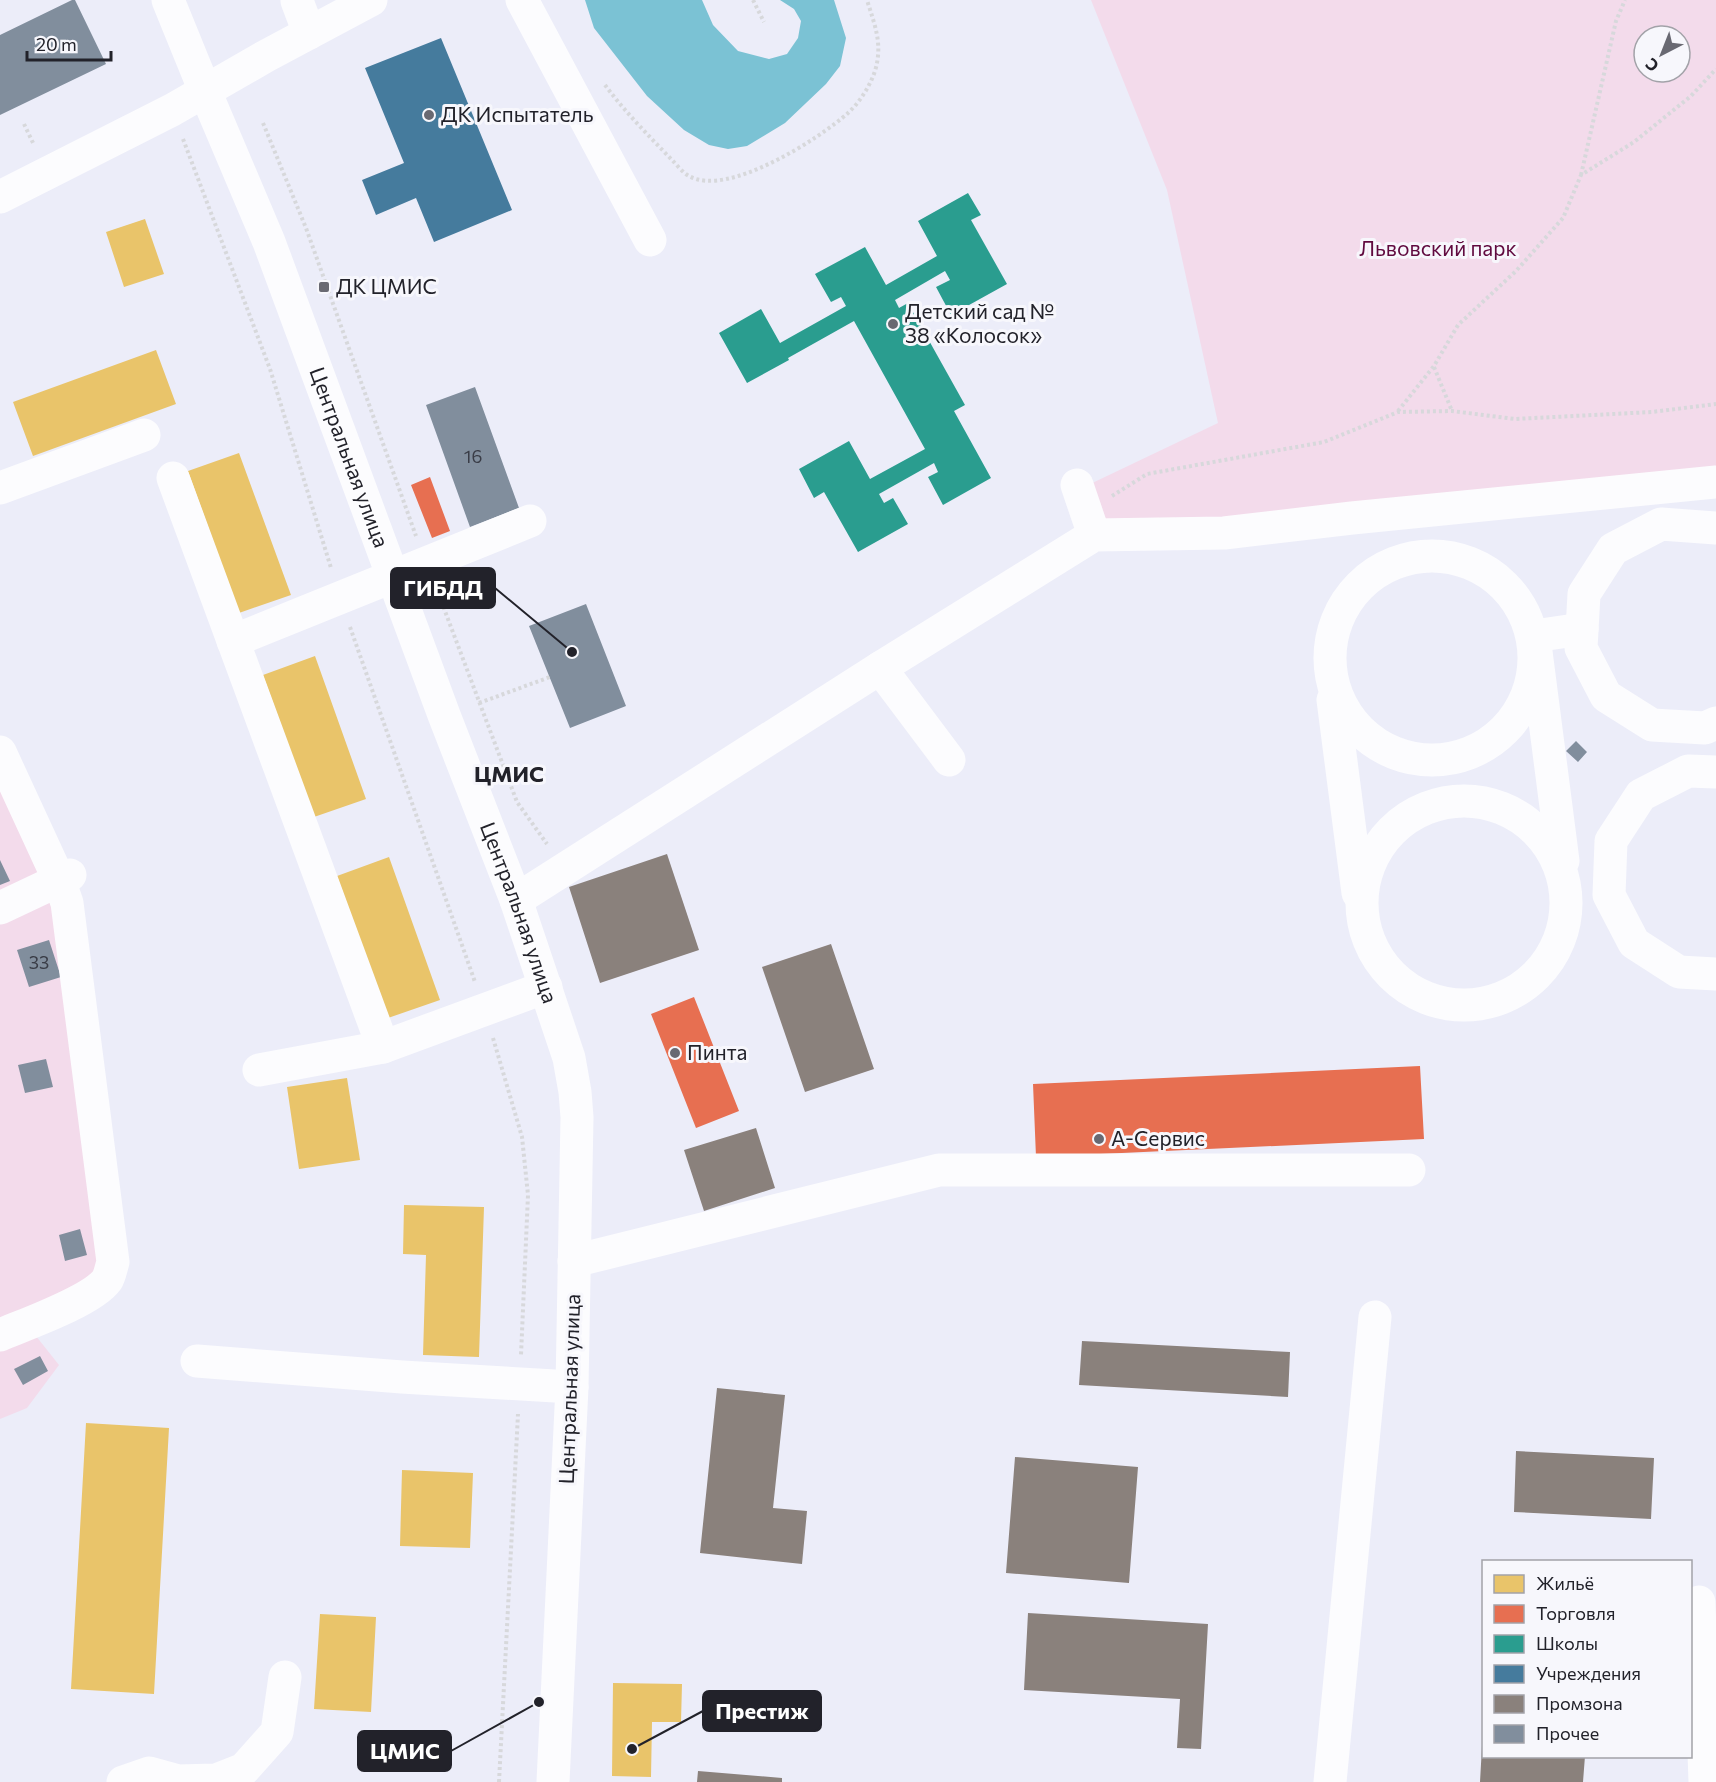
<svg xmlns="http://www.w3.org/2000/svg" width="1716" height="1782" viewBox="0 0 1716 1782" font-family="Commissioner,sans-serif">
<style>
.green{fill:#f3dbeb;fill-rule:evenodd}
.water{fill:#7bc2d4}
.homes{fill:#e9c46a}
.shops{fill:#e76f51}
.schools{fill:#2a9d8f}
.public{fill:#457b9d}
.industry{fill:#8a817c}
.building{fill:#818e9d}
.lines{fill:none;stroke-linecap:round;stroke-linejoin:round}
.path{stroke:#d7d8db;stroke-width:4;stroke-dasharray:3 3;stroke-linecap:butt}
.minor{stroke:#fcfcfe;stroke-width:33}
.poi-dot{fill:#696972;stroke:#f7f7fc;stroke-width:2}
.labels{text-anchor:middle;stroke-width:6;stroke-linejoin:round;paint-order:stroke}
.number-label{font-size:18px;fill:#3a3d47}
.poi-label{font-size:21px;fill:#22222a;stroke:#f7f7fc;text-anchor:start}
.park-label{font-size:21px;fill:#600a3f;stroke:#f7f7fc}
.street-label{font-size:21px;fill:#22222a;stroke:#f7f7fc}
.neighbourhood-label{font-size:22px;font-weight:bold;fill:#22222a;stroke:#f7f7fc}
.leader{fill:none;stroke:#22222a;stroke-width:2}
.callout-dot{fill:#22222a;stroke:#f7f7fc;stroke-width:2}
.callout{fill:#22222a;stroke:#22222a;stroke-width:2}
.callout-label{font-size:22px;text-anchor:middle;font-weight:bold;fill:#fff}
</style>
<rect width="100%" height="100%" fill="#ecedf9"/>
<path class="green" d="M1091 0H1716V466L1104 540 1086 486 1218 423 1167 190ZM1644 36H1680V72H1644Z
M0 775 49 874 0 897Z
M53 899 96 1187 97 1276 0 1322V923Z
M32 1331 59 1365 27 1408 0 1419V1344Z"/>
<path class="water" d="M585 0H702L713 25 738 51 769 59 787 54 798 38 801 21 794 9 780 0H834L846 38 840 66 826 84 785 123 747 146 728 149 709 145 684 130 647 96 594 28Z"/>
<path class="homes" d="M145 219 164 274 124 287 106 232Z
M156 350 176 404 33 456 13 402Z
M239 453 291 595 239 613 188 471Z
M315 656 366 799 314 817 263 675Z
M389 857 440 1000 388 1018 337 876Z
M347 1078 360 1160 299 1169 287 1087Z
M404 1205 484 1207 479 1357 423 1355 426 1255 403 1254Z
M86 1423 169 1428 154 1694 71 1689Z
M402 1470 473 1473 470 1548 400 1546Z
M320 1614 376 1617 371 1712 314 1709Z
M613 1683 682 1684 681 1722H652L651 1777 612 1776Z"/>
<path class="shops" d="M430 477 450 531 432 538 411 485Z
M694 997 739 1111 696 1128 651 1014Z
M1420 1066 1424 1139 1036 1157 1033 1084Z"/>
<path class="schools" d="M968 193 981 215 971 220 1007 284 951 315 936 287 950 280 945 271 895 300 899 308 908 303 965 405 954 411 991 478 943 505 928 477 938 472 934 463 879 494 884 503 893 498 908 524 858 552 824 492 814 498 799 469 849 441 870 479 925 449 854 321 788 358 789 360 747 383 719 333 761 309 780 343 846 306 841 297 831 302 815 274 865 247 886 285 937 256 918 221Z"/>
<path class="public" d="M441 38 512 210 434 242 416 198 376 215 362 180 404 163 365 68Z"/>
<path class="industry" d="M667 854 699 950 600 983 569 887Z
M831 944 874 1069 805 1092 762 967Z
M756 1128 775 1188 704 1211 684 1150Z
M1082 1341 1290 1352 1288 1397 1079 1385Z
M717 1388 785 1395 773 1508 807 1511 802 1564 700 1553Z
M1516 1451 1654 1458 1651 1519 1514 1512Z
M1015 1457 1138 1467 1129 1583 1006 1573Z
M1028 1613 1208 1624 1201 1749 1177 1748 1180 1699 1024 1690Z
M1482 1746H1484V1756H1585L1583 1782H1480Z
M698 1771 782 1778V1782H697Z"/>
<path class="building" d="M72 0H75L106 64 0 115V35Z
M475 387 519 508 470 527 426 405Z
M586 604 626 706 570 728 529 626Z
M1576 741 1587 752 1578 762 1566 751Z
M0 860 10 881 0 885Z
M49 940 61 977 29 987 17 950Z
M46 1059 53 1087 25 1093 18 1065Z
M80 1229 87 1255 65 1261 59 1235Z
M40 1356 48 1371 23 1385 14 1369Z"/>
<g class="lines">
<path class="path" d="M753 0 764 22
M605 85C625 112 649 136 672 160 677 165 683 173 689 176 727 198 819 139 848 113 860 102 870 86 875 71 883 44 875 26 867 0
M263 123 306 228 416 536
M24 124 34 145
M183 139 270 369 331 568
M1581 175 1616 21 1625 0
M1434 367 1452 411
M1398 411 1434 366 1458 325 1516 271 1563 218 1581 175 1634 142 1691 96 1716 69
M1112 496 1147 474 1324 442 1398 412 1452 411 1515 419 1652 412 1716 404
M437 590 517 802 547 844
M350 627 475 982
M479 703 550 677
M493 1038 522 1137 528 1195 521 1355
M499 1782 518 1414"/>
<g class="minor">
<path id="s1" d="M168 0 205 91 269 242 444 715 516 900 569 1058 575 1092 577 1117 572 1387 553 1782"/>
<path d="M522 0 650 240"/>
<path d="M297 1 309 33"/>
<path d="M0 197 172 110 266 56 371 0"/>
<path d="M173 478 383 1047"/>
<path d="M1077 485 1094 535"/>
<path d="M0 488 144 435"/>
<path d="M1716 528 1661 524 1613 549 1584 594 1581 648 1606 696 1652 725 1705 728 1716 723"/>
<circle cx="1432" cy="658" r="102"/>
<path d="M233 641 530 521"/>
<path d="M880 668 949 760"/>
<path d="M1333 700 1358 893"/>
<path d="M0 752 59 880 67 903 113 1262C111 1268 110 1275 107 1280 92 1301 26 1324 0 1335"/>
<path d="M1716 772 1688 771 1641 795 1611 841 1609 895 1634 943 1679 972 1716 974"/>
<circle cx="1464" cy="903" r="102"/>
<path d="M1563 861 1534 636 1582 629"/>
<path d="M516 900 880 668 1094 535 1224 533 1352 518 1716 482"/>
<path d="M0 908 70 875"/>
<path d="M259 1070 383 1047 546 987"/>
<path d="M574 1261 939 1170H1409"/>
<path d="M197 1361 402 1377 572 1387"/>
<path d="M1699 1602 1705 1782"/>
<path d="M123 1782 149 1773 178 1781 216 1780 244 1769 277 1732 285 1677"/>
<path d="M1330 1782 1375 1317"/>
</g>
</g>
<g class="poi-dot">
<circle cx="429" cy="115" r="6"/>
<rect x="318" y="281" width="12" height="12" rx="3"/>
<circle cx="893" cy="324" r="6"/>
<circle cx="675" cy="1053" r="6"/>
<circle cx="1099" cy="1139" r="6"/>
</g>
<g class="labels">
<g class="number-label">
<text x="473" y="463">16</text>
<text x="39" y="969">33</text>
</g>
<g class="poi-label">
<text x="441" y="122">ДК Испытатель</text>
<text x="336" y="294">ДК ЦМИС</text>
<text x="905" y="319">Детский сад №<tspan x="905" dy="24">38 «Колосок»</tspan></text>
<text x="687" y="1060">Пинта</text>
<text x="1111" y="1146">A-Сервис</text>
</g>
<g class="park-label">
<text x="1438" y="256">Львовский парк</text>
</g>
<g class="street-label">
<text dy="7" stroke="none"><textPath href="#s1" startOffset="492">Центральная улица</textPath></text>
<text dy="7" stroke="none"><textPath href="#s1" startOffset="978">Центральная улица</textPath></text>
<text transform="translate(570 1389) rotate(-88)" y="7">Центральная улица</text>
</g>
<g class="neighbourhood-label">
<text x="509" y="782">ЦМИС</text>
</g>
</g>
<path class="leader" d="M572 652L495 588M632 1749L703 1711M539 1702L451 1751"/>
<g class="callout-dot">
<circle cx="572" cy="652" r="6"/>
<circle cx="632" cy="1749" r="6"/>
<circle cx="539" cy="1702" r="6"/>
</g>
<g class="callout">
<rect x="391" y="568" width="104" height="40" rx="6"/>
<rect x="703" y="1691" width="118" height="40" rx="6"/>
<rect x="358" y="1731" width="93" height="40" rx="6"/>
</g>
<g class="callout-label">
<text x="443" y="596">ГИБДД</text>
<text x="762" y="1719">Престиж</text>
<text x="405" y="1759">ЦМИС</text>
</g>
<rect x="1482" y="1560" width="210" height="198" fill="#f7f7fc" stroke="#a2a2a8" stroke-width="1.5"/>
<rect x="1494" y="1575" width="30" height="18" fill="#e9c46a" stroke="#a2a2a8" stroke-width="1.5"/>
<text x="1536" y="1590" font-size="18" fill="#22222a">Жильё</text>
<rect x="1494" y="1605" width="30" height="18" fill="#e76f51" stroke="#a2a2a8" stroke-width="1.5"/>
<text x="1536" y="1620" font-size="18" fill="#22222a">Торговля</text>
<rect x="1494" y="1635" width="30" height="18" fill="#2a9d8f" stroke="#a2a2a8" stroke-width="1.5"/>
<text x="1536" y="1650" font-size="18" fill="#22222a">Школы</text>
<rect x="1494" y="1665" width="30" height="18" fill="#457b9d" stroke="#a2a2a8" stroke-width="1.5"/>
<text x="1536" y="1680" font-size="18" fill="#22222a">Учреждения</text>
<rect x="1494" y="1695" width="30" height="18" fill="#8a817c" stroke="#a2a2a8" stroke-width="1.5"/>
<text x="1536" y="1710" font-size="18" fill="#22222a">Промзона</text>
<rect x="1494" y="1725" width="30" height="18" fill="#818e9d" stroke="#a2a2a8" stroke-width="1.5"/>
<text x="1536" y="1740" font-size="18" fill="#22222a">Прочее</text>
<g transform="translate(1662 54) rotate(222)"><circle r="28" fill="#f7f7fc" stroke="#a2a2a8" stroke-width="1.5"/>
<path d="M0-4.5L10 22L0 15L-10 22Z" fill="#696972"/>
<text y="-9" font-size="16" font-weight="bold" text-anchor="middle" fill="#22222a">С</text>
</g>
<path d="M27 51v9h84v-9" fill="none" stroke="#22222a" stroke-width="3"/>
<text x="36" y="51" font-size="18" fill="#22222a" stroke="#f7f7fc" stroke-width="4.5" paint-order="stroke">20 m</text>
</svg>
